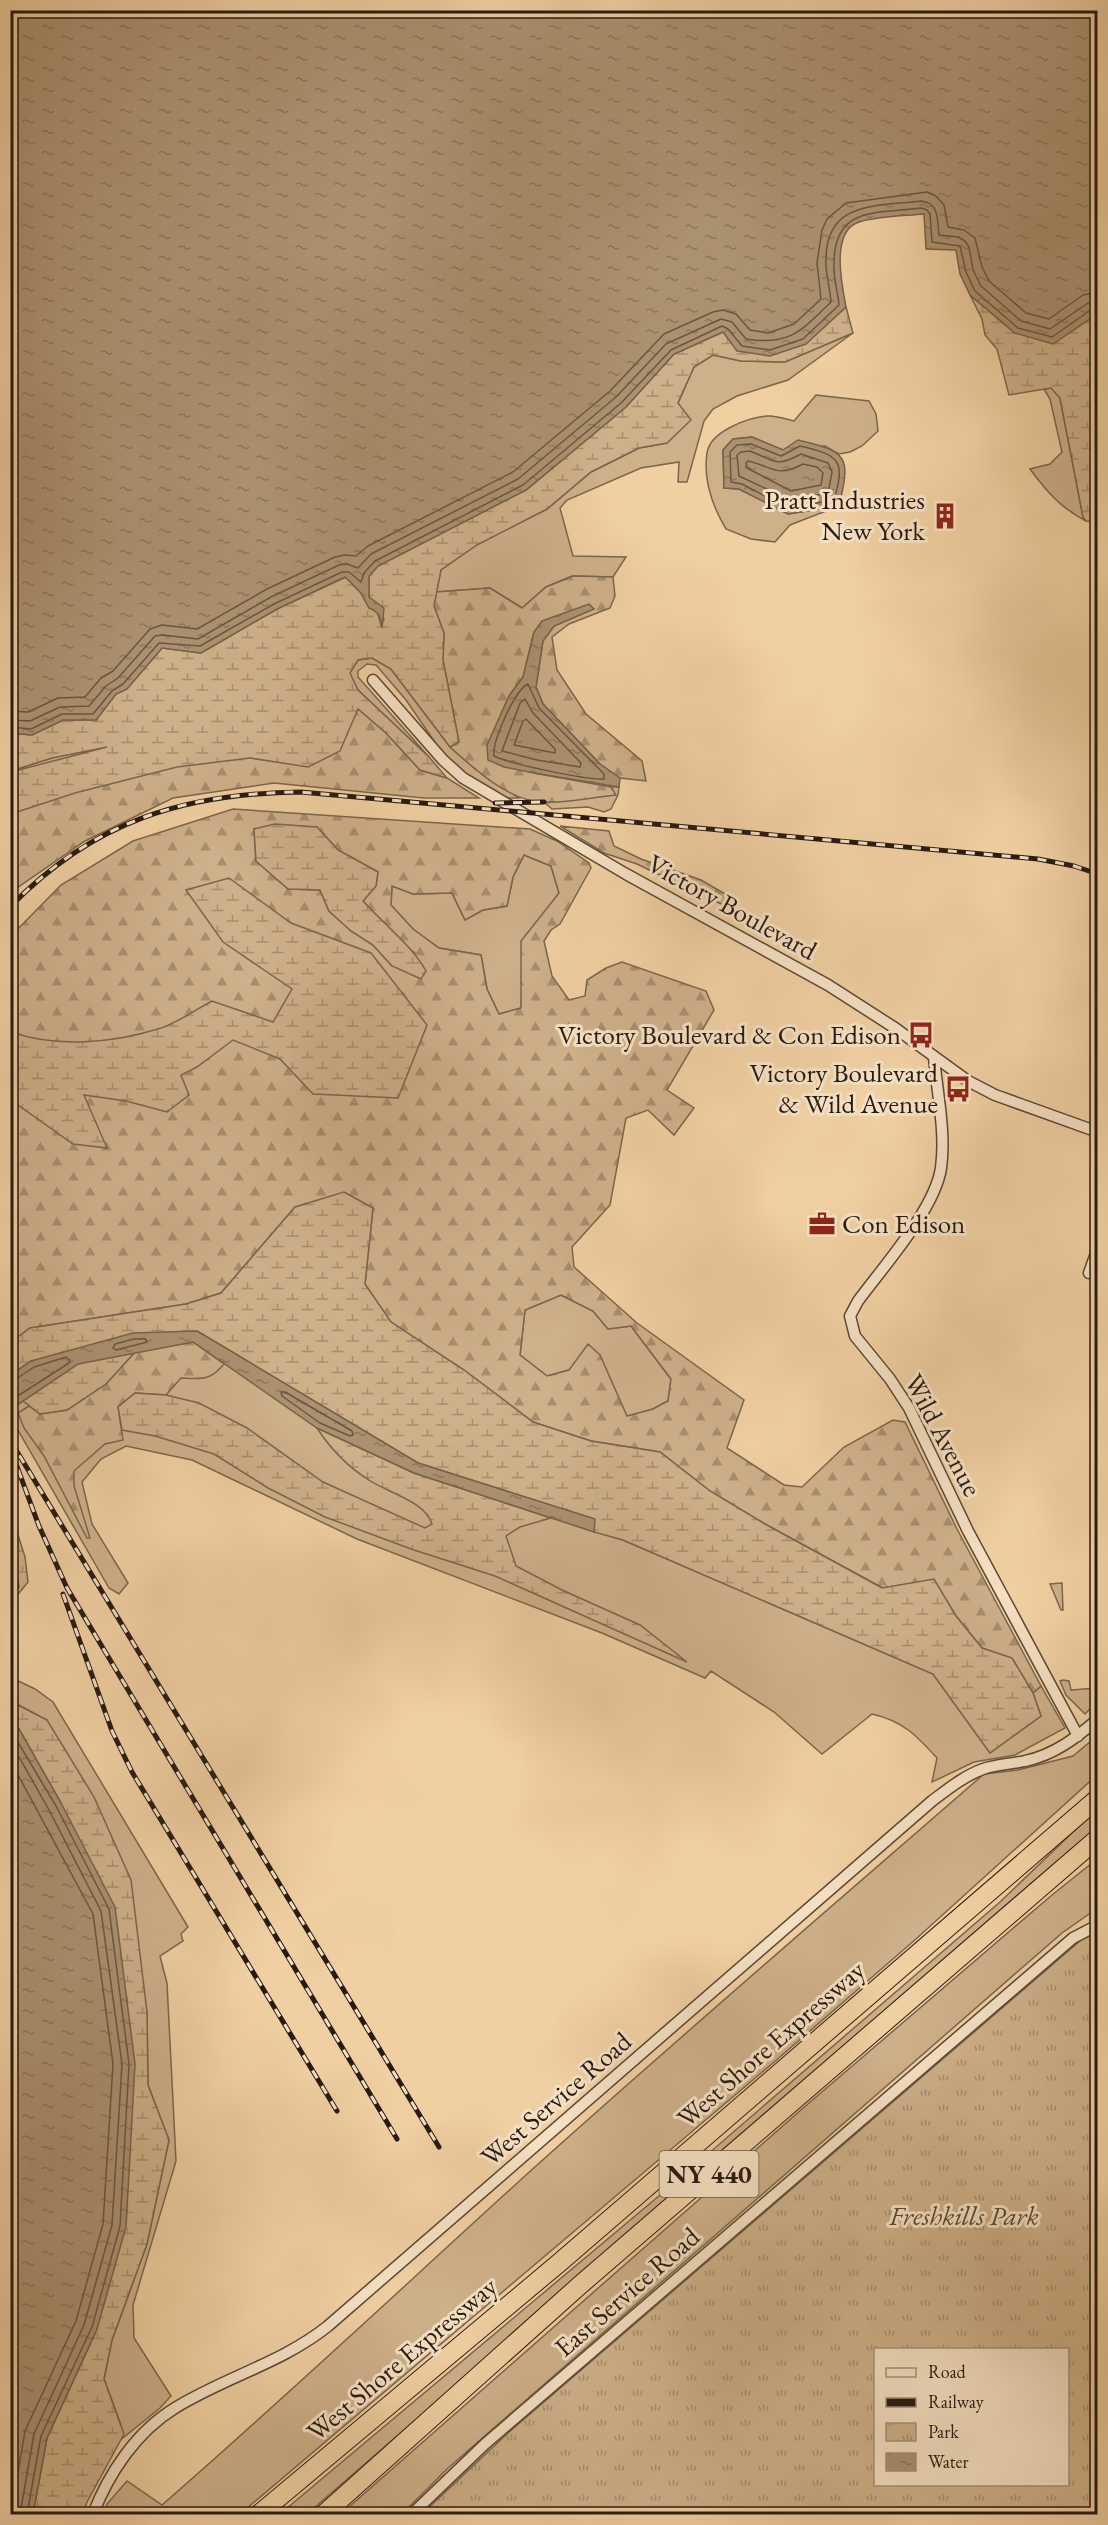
<svg xmlns="http://www.w3.org/2000/svg" width="1108" height="2525" viewBox="0 0 1108 2525" font-family="'EB Garamond',serif">
<style>
.grass{fill:#ceb089;stroke:#7b654c;stroke-width:1.5}
.forest{fill:url(#forest-firs);stroke:#7b654c;stroke-width:1.5;fill-rule:evenodd}
.wetland{fill:url(#wetland-marsh);stroke:#7b654c;stroke-width:1.5}
.park{fill:url(#park-tufts);stroke:#7b654c;stroke-width:1.5;fill-rule:evenodd}
.water{fill:url(#water-ripples);stroke:#77614a;stroke-width:1.5}
.lines{fill:none;stroke-linecap:round;stroke-linejoin:round}
.shore{stroke:#6a5640;stroke-width:1.5}
.minor-casing{stroke:#5a4734;stroke-width:13}
.motorway-casing{stroke:#281a10;stroke-width:20}
.minor{stroke:#f5e0c3;stroke-width:10}
.motorway{stroke:#f0cfa2;stroke-width:18}
.rail-casing{stroke:#281a10;stroke-width:5}
.rail{stroke:#f5e0c3;stroke-width:3;stroke-dasharray:9;stroke-linecap:butt}
.labels{text-anchor:middle;stroke-width:6;stroke-linejoin:round;paint-order:stroke}
.shield{fill:#f5e0c3;stroke:#665546;stroke-width:1.5}
.shield-label{font-size:26px;font-weight:bold;fill:#281a10}
.poi-label{font-size:27px;fill:#281a10;stroke:#f5e0c3;text-anchor:end}
.street-label{font-size:27px;fill:#281a10;stroke:#f5e0c3}
.park-label{font-size:27px;font-style:italic;fill:#5a4734;stroke:#f5e0c3}
</style>
<defs>
<pattern id="forest-firs" width="22" height="20" patternUnits="userSpaceOnUse" patternTransform="scale(1.5)"><rect width="22" height="20" fill="#ceb089"/><path d="M5 1l3.5 6h-7zM16 11l3.5 6h-7z" fill="#a78e6f"/></pattern>
<pattern id="wetland-marsh" width="20" height="14" patternUnits="userSpaceOnUse" patternTransform="scale(1.5)"><rect width="20" height="14" fill="#ceb089"/><path d="M1 5h8M5 5V1M11 12h8M15 12V8" fill="none" stroke="#a78e6f"/></pattern>
<pattern id="park-tufts" width="24" height="20" patternUnits="userSpaceOnUse" patternTransform="scale(1.5)"><rect width="24" height="20" fill="#ceb089"/><path d="M3 7l-1-3M5 7V3M7 7l1-3M15 17l-1-3M17 17v-4M19 17l1-3" fill="none" stroke="#a78e6f"/></pattern>
<pattern id="water-ripples" width="26" height="14" patternUnits="userSpaceOnUse" patternTransform="scale(1.5)"><rect width="26" height="14" fill="#ac9170"/><path d="M2 4q2-2 4 0t4 0M15 11q2-2 4 0t4 0" fill="none" stroke="#8c765b"/></pattern>
</defs>
<rect width="100%" height="100%" fill="#f0cfa2"/>
<filter id="stains"><feTurbulence type="fractalNoise" baseFrequency=".00333" numOctaves="4"/><feColorMatrix values="0 0 0 0 .2 0 0 0 0 .09 0 0 0 0 .02 0 0 0 .5 -.17"/></filter>
<radialGradient id="worn" r=".72"><stop offset=".6" stop-color="#630" stop-opacity="0"/><stop offset="1" stop-color="#630" stop-opacity=".3"/></radialGradient>
<path class="grass" d="M853 333 788 380 737 396 713 409 704 421 687 482H678L679 462 641 468 567 500 560 508 573 556 626 557 613 577 572 576 546 587 522 608 490 588 436 592 441 570 476 545 547 509 591 472 639 448 667 443 678 403 694 367 713 355 741 361 785 362Z
M1052 388 1060 398 1083 517 1086 521C1061 508 1047 492 1030 469L1050 464 1062 452 1050 399 1044 389Z
M816 395 869 401 876 414 878 431 862 446 850 452 839 454 825 446 783 450 752 437 733 439 723 450 724 488 739 489 788 514 839 506 790 525 775 542 751 539 726 529C713 507 703 479 707 453 710 431 748 418 767 416 775 415 786 419 794 421Z
M372 658 391 669 450 747 475 769 519 798H507L455 767 443 754 406 700 376 665 367 664 358 671V677L430 758 358 690 349 673 358 660Z
M611 787H619L618 795 611 809 604 812 588 807 552 809 545 803 615 795Z
M524 855 551 866 559 893 523 977 521 1008 499 1014 487 989 481 955 439 948 413 929 391 905 392 886 413 894 452 893 465 920 483 910 507 906 513 877Z
M561 1295 593 1311 608 1329 631 1326 671 1379 668 1401 653 1409 627 1417 613 1388 569 1370 547 1376 520 1355 525 1310Z
M193 1342 414 1473 623 1540 933 1674 990 1753 1041 1716 1033 1693 1041 1686 1065 1728 1015 1755 974 1762 932 1782 937 1758C916 1735 903 1721 872 1714L822 1754 774 1712 711 1671 705 1678 602 1633 357 1539 192 1460 126 1446 101 1459 82 1482 92 1524 128 1583 119 1594 109 1588 11 1418V1407H14L78 1364Z
M1062 1583 1063 1610H1061L1050 1584Z
M10 1677 35 1689 53 1702 188 1927 181 1934 183 1941 160 1956 167 1983 176 2161 133 2305 134 2338 171 2396 160 2408 108 2450 121 2425 104 2379 112 2340 147 2244 169 2140 148 2085 147 2012 47 1720 11 1701Z
M1063 1680 1069 1681 1071 1690 1097 1688V1702L1085 1714 1066 1695 1060 1681Z
M1097 1736V1775L916 1939 773 2063 240 2514H104L107 2504 127 2481 162 2505C286 2397 405 2285 526 2175 677 2039 831 1907 984 1774L1018 1770 1073 1756Z
M1097 1809V1830L307 2514H280L672 2185 1000 1902Z
M1097 1859V1912H1092L1062 1933 447 2469 402 2514H341L802 2109 1052 1895Z"/>
<path class="forest" d="M573 576 613 577 615 596 610 608 569 624 552 637 557 670 586 714 642 761 646 781 620 778 600 764 543 704 536 687 543 641 554 626 593 609 534 632 523 677 509 696 534 773 611 787 616 795C593 797 568 803 545 802 509 802 476 770 450 747L459 742 443 660 444 633 434 606 436 592 490 588 522 608 546 587Z
M333 687 386 733 420 770 447 778 479 798H424L274 783 173 798 85 841 11 892V771L52 758Z
M233 809 530 829 557 841 589 863 591 868 560 924 551 930 544 941 552 976 569 1000 585 996 587 980 606 968 622 962 706 991 714 1010 667 1090 694 1108 674 1135 648 1110 626 1118 610 1205 572 1247 574 1267 637 1323 744 1400 727 1448 784 1485 802 1487 844 1447 893 1420 905 1422 957 1529 1041 1686 1033 1693 1012 1658 982 1648 956 1616 934 1580 883 1588 765 1524 710 1491 660 1452 591 1441 533 1422 464 1370 390 1322 365 1284 373 1208 295 1207 221 1293 186 1304 30 1328 11 1342V936L61 885 133 841ZM317 827 338 850 378 872 376 886 363 901 405 946 415 953 392 966 373 945 351 931 329 911 320 890 288 889 256 861 254 829ZM524 855 551 866 559 893 521 941V1008L499 1014 487 989 481 955 439 948 413 929 391 905 392 886 413 894 452 893 465 920 483 910 507 906 513 877ZM561 1295 593 1311 608 1329 631 1326 671 1379 668 1401 653 1409 627 1416 600 1355 588 1344 569 1370 547 1376 520 1355 525 1310Z
M560 826 609 831 614 846 641 859 701 880 727 895 735 910 717 902 699 888 670 880 637 864 604 853Z
M193 1342 224 1364C210 1381 202 1379 181 1378L166 1395 135 1393 118 1407 123 1440 105 1444 74 1471V1486L90 1538H87L44 1456 24 1428 18 1413 29 1406 40 1414 67 1410 106 1384 135 1352Z"/>
<path class="wetland" d="M970 295 1015 333 1097 314 1098 421 1094 425C1098 445 1103 483 1092 501L1097 522 1086 521 1083 517 1060 398 1051 388 1009 395 997 349 985 335 982 319Z
M846 307 853 333 785 362 741 361 713 355 694 367 678 403 691 420 667 443 639 448 591 472 547 509 477 545 441 570 434 606 444 633 443 660 459 742 450 747 391 669 372 658 358 660 350 673 358 690 430 758 447 778 420 770 386 733 358 709 340 751 308 767 250 758 177 767 75 793 11 814V772L107 747 52 758 11 771V733L32 735 63 720H96L116 694 127 689 162 648 201 653 277 609 346 577 361 593 369 608 377 611 381 625 384 619 369 597V576L378 566 526 490 626 407 674 354 723 332 828 323Z
M275 824 317 827 338 850 378 872 376 886 363 901C383 923 412 946 426 971L421 979 392 966 373 945 351 931 329 911 320 890 288 889 256 861 254 829Z
M229 878 291 923 371 953 427 1025 398 1098 313 1094 280 1059 233 1040 197 1067 181 1075 189 1095 167 1112 126 1101 84 1095 107 1148 73 1144 11 1100V1032C57 1048 112 1043 158 1029 176 1024 195 1010 212 1001L273 1022 292 989 223 942 186 890Z
M344 1192 373 1208 365 1284 391 1322 464 1370 533 1422 591 1441 660 1452 710 1491 765 1524 882 1588 934 1579 956 1616 982 1648 1012 1658 1033 1693 1041 1716 990 1753 933 1674 623 1540 594 1532V1519L418 1463 197 1331 31 1361 12 1374 10 1343 30 1328 186 1304 221 1293 295 1207Z
M135 1352 106 1384 67 1410 40 1414 23 1401 78 1364Z
M135 1393 166 1395 199 1403 247 1428 323 1482 425 1528 432 1524C425 1501 388 1493 369 1480 348 1467 330 1448 317 1428L414 1473 551 1518 520 1527 506 1536 516 1566 562 1590 640 1625 687 1662 495 1576 414 1550 325 1517 268 1488 214 1454 155 1436 122 1430 118 1407Z
M10 1510 25 1557 28 1582 11 1603Z
M10 1701 47 1720 94 1797 131 1880 147 2012 148 2085 169 2140 147 2244 112 2340 104 2379 124 2434 87 2502 83 2514H33L47 2438 97 2329 61 1803 19 1729 11 1721Z"/>
<path class="park" d="M1097 1932V2514H422L508 2433 1081 1940ZM876 2350H1068V2484H876Z"/>
<path class="water" d="M10 11H1097V314L1053 344 1015 333 970 295 960 274 956 250 926 249 924 214C903 216 879 216 859 222 830 231 842 286 846 307L806 344 770 356 737 351 723 332 674 354 626 407 526 490 378 566 369 576V597L384 608 382 628C381 617 379 612 369 608L361 593 345 577 277 609 201 653 162 648 127 689 116 694 96 720H63L32 735 11 733Z
M752 437 783 450 798 440C848 452 851 456 839 506L788 514 739 489 724 488 723 450 733 439Z
M589 604 594 609 554 626 543 641 536 687 543 704 600 764 620 778 619 787 534 773 504 767 488 760 487 745 509 696 523 677 534 632 542 621Z
M197 1331 418 1463 595 1519 594 1532 414 1473 317 1428 193 1342 78 1364 14 1407H11V1375L31 1361 133 1333Z
M11 1537 19 1587 11 1595H10Z
M10 1721 19 1729 61 1803 115 1907 135 2064 126 2227 97 2329 47 2438 33 2514H10Z"/>
<g class="lines">
<path class="shore" d="M751 444 781 456 800 446C839 455 846 460 834 500L788 508 742 484 731 482 730 452 737 445Z
M750 451C776 461 775 468 801 454L828 463 832 472 828 493 790 500 739 476 737 455 741 452Z
M748 461C773 467 777 478 803 464L817 467 823 473 821 485 791 491 747 468 746 463Z
M528 684 539 708 604 774V779C586 780 510 764 494 756 492 741 515 690 528 684Z
M525 699 533 713 581 763 580 767 537 760 502 751 520 703Z
M10 711 28 712 58 698 85 697 101 678 113 671 150 629 162 625 197 629 267 589 335 557 345 555 356 556 368 546 513 472 610 391 664 334 713 312 723 310 736 314 750 330 768 333 794 324 821 299 817 263 822 230 827 219 846 203 927 192 936 196 944 205 948 227 964 230 975 238 982 267 989 281 1026 313 1049 319 1083 295 1098 292
M526 719 555 749V753L514 745 523 721Z
M10 720 30 721 60 707 89 706 106 686 118 678 155 636 163 635 198 639 271 597 339 565 347 564 358 568 371 554 518 479 616 397 666 344 721 319 732 322 746 339C790 346 801 331 831 302 830 290 827 278 826 266 823 200 874 207 921 201 940 203 937 220 939 235L958 237 965 241 969 247 973 270 981 286 1021 321 1050 329 1088 303 1098 301
M10 727 31 729 62 714H93L112 691 123 684 159 643 200 646 274 604 342 572H349L361 582 364 573 375 561 523 485 621 403 671 350 722 326 728 329 742 346 770 350 803 339 839 305C838 292 833 278 834 264 834 205 877 214 921 208L927 210 930 214 932 242 960 246 966 272 975 291 1018 328 1052 337 1092 309 1098 308
M134 1339H145L147 1342 116 1350 113 1348 115 1344Z
M10 1380 16 1379 34 1367 66 1357 70 1360 69 1363 10 1401
M281 1392H285L352 1431 353 1435 350 1436 320 1423 282 1396Z
M10 1729 56 1806 109 1909 129 2064 120 2226 92 2327 41 2436 27 2514
M10 1741 49 1810 101 1911 122 2064 112 2225 84 2325 34 2434 20 2514
M10 1760 93 1914 113 2064 103 2224 76 2321 25 2431 11 2514"/>
<g class="minor-casing">
<path id="minor" d="M373 680 443 760 463 778 626 874 828 985 895 1028 968 1081 995 1095 1098 1132
M934 1057C937 1093 946 1132 941 1168 935 1209 883 1267 858 1301L850 1316 855 1336 890 1379 909 1408 968 1531 1078 1736
M1089 1273 1098 1248
M93 2514C109 2473 136 2432 175 2408 225 2377 282 2363 328 2326L932 1801C948 1789 964 1776 983 1769 996 1764 1012 1764 1025 1761 1054 1755 1076 1738 1098 1719
M412 2514 485 2444 1073 1938 1098 1925"/>
</g>
<g class="motorway-casing">
<path id="motorway" d="M259 2514 559 2263 1098 1798
M324 2514 579 2286 1098 1838"/>
</g>
<use href="#minor" class="minor"/>
<use href="#motorway" class="motorway"/>
<g class="rail-casing">
<path id="rail" d="M495 803 544 802
M10 907C93 821 185 793 301 792L1038 859 1074 866 1098 874
M10 1440 439 2147
M12 1453 39 1526 67 1588 397 2139
M63 1594 112 1731 132 1772 337 2111"/>
</g>
<use href="#rail" class="rail"/>
</g>
<defs>
<g id="building-bare" transform="scale(2.07)"><path d="M-4-6H4V6H1V3H-1V6H-4ZM-2.5-4.3h1.7v1.8h-1.7ZM.8-4.3h1.7v1.8H.8ZM-2.5-1h1.7V.8h-1.7ZM.8-1h1.7V.8H.8Z" fill="#8f2418" stroke="#f5e0c3" stroke-width="2.5" paint-order="stroke"/></g>
<g id="bus-bare" transform="scale(2.07)"><path d="M-5-6H5V4H4V6H2V4H-2V6H-4V4H-5ZM-3.5-4V0h7V-4ZM-3.5 1.2v1.5H-2V1.2ZM2 1.2v1.5H3.5V1.2Z" fill="#8f2418" stroke="#f5e0c3" stroke-width="2.5" paint-order="stroke"/></g>
<g id="office-bare" transform="scale(2.07)"><path d="M-6-3h4V-5.5h4V-3h4V5H-6ZM-1-4.5V-3h2v-1.5ZM-6 0V1H6V0Z" fill="#8f2418" stroke="#f5e0c3" stroke-width="2.5" paint-order="stroke"/></g>
</defs>
<g fill-rule="evenodd">
<use href="#building-bare" x="945" y="516"/>
<use href="#bus-bare" x="921" y="1035"/>
<use href="#bus-bare" x="958" y="1089"/>
<use href="#office-bare" x="822" y="1224"/>
</g>
<g class="labels">
<rect class="shield" x="659.5" y="2151" width="99" height="46" rx="4.5"/>
<g class="shield-label">
<text x="709" y="2183">NY 440</text>
</g>
<g class="poi-label">
<text x="925" y="509">Pratt Industries<tspan x="925" dy="31">New York</tspan></text>
<text x="901" y="1044">Victory Boulevard &amp; Con Edison</text>
<text x="938" y="1082">Victory Boulevard<tspan x="938" dy="31">&amp; Wild Avenue</tspan></text>
<text x="842" y="1233" text-anchor="start">Con Edison</text>
</g>
<g class="street-label">
<text transform="translate(732 907) rotate(29)" y="9">Victory Boulevard</text>
<text transform="translate(943 1435) rotate(62)" y="9">Wild Avenue</text>
<text transform="translate(771 2044) rotate(-41)" y="9">West Shore Expressway</text>
<text transform="translate(556 2099) rotate(-41)" y="9">West Service Road</text>
<text transform="translate(627 2292) rotate(-41)" y="9">East Service Road</text>
<text transform="translate(402 2359) rotate(-40)" y="9">West Shore Expressway</text>
</g>
<g class="park-label">
<text x="964" y="2225">Freshkills Park</text>
</g>
</g>
<rect width="1108" height="2525" fill="none" stroke="#f0cfa2" stroke-width="36"/>
<rect x="12" y="12" width="1084" height="2501" fill="none" stroke="#281a10" stroke-width="3"/>
<rect x="18" y="18" width="1072" height="2489" fill="none" stroke="#281a10" stroke-width="1.5"/>
<rect x="874" y="2348" width="195" height="138" fill="#f5e0c3" stroke="#a3917b" stroke-width="1.5"/>
<rect x="886" y="2368" width="30" height="9" fill="#f5e0c3" stroke="#a3917b" stroke-width="1.5"/>
<text x="928" y="2378" font-size="18" fill="#281a10">Road</text>
<rect x="886" y="2398" width="30" height="9" fill="#281a10" stroke="#a3917b" stroke-width="1.5"/>
<text x="928" y="2408" font-size="18" fill="#281a10">Railway</text>
<rect x="886" y="2423" width="30" height="18" fill="url(#park-tufts)" stroke="#a3917b" stroke-width="1.5"/>
<text x="928" y="2438" font-size="18" fill="#281a10">Park</text>
<rect x="886" y="2453" width="30" height="18" fill="url(#water-ripples)" stroke="#a3917b" stroke-width="1.5"/>
<text x="928" y="2468" font-size="18" fill="#281a10">Water</text>
<rect width="100%" height="100%" filter="url(#stains)"/>
<rect width="100%" height="100%" fill="url(#worn)"/>
</svg>
